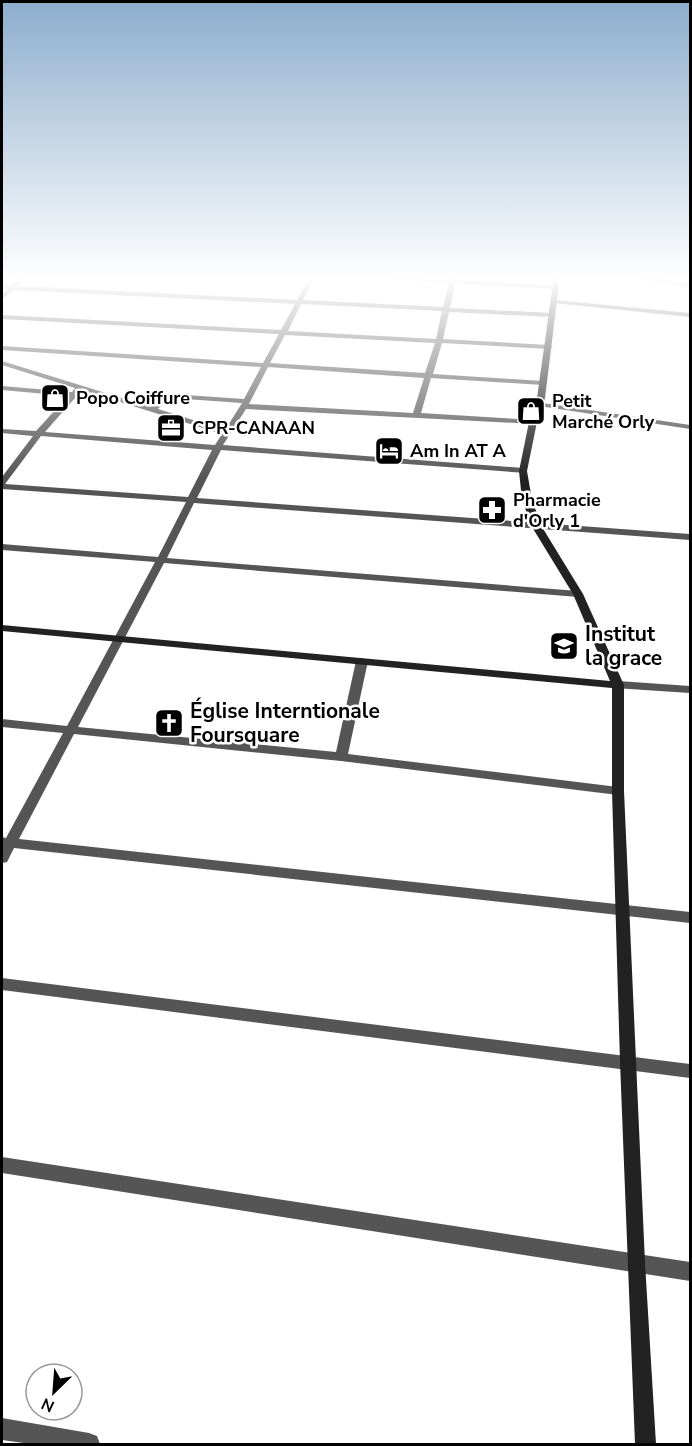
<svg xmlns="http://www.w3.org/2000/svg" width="692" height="1446" viewBox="0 0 692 1446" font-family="'Nunito Sans',sans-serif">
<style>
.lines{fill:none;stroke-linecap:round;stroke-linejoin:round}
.street{fill:#555;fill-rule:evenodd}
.secondary{fill:#222;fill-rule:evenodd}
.labels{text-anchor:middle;stroke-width:5;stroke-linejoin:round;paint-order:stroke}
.far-poi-label{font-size:18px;font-weight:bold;fill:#000;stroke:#fff;text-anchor:start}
.poi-label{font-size:21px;font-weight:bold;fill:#000;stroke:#fff;text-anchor:start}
</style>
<rect width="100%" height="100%" fill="#fff"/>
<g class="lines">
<path class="street" d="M22 276H29L18 286 297 300 310 276H316L303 300 443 307 449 283 337 276 450 280 451 276H457L456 280 558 286 559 287 556 289 455 284 450 308 553 313 556 315 553 317 449 312 443 339 549 345 553 347 549 349 442 343 433 374 543 381 547 383 543 385 431 378 421 413 533 420 537 422 536 424 246 409 223 445 523 468 527 471 526 473 221 450 197 498 690 534V540L194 503 167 558 578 591 583 594 578 597 164 563 78 727 336 752 356 661 362 658 368 661 348 754 618 787 623 788 624 791 623 794 618 795 341 761 74 734 19 839 690 912V923L14 848 7 862 2 863V837L6 838 63 733 2 727V719L67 726 155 562 2 550V544L158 557 186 502 2 489V477L33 436 2 433V429L36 431 68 396 2 390V386L72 392 75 388 2 365V361L151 407 160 396 171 394 244 399 261 367 2 350V346L263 363 279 334 2 319V315L281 330 295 304 14 290 2 299V294L7 289H2V285L11 286ZM301 304 442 311 436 339 288 331ZM285 335 435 343 425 373 270 363ZM268 367 424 378 413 413 249 404ZM82 390 222 434 215 445 45 432ZM171 398 242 403 225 430 158 409 166 400ZM41 436 212 450 188 497 5 484Z
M619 276H638L690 283V287Z
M555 300 690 313V317L553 303V301Z
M536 402 690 425V429L539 406 535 404Z
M618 681 690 686V693L614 688 612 685Z
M2 978 690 1064V1078L2 990Z
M2 1157 690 1262V1281L2 1173Z
M2 1418 89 1433 97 1436 100 1444H31L2 1440Z"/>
<path class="secondary" d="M554 276H560L545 398 537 422 527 471 532 500 542 527 583 594 624 685V791L645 1263 656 1444H635L620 1062 612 791V688L2 631V625L610 681 573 594 532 527 522 500 519 471 529 422 537 398Z"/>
</g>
<linearGradient id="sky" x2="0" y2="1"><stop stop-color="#8cadcc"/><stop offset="0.58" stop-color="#fff"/><stop offset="1" stop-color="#fff" stop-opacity="0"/></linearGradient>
<rect width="692" height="479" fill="url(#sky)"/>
<defs>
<g id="shop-square" transform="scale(1.5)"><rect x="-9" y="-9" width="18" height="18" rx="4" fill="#000" stroke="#fff"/><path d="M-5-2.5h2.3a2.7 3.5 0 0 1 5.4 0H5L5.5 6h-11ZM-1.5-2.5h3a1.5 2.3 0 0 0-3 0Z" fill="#fff"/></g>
<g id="office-square" transform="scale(1.5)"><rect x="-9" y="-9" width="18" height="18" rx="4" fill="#000" stroke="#fff"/><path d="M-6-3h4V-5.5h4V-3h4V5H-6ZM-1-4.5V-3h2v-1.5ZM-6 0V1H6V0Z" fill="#fff"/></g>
<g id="hotel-square" transform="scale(1.5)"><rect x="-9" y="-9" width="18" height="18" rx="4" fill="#000" stroke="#fff"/><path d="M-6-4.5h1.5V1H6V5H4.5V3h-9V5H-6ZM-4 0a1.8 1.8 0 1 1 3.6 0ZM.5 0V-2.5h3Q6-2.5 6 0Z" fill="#fff"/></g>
<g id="pharmacy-square" transform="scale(1.5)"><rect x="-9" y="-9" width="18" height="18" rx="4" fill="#000" stroke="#fff"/><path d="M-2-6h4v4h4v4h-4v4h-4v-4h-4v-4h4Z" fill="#fff"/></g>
<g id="school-square" transform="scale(1.5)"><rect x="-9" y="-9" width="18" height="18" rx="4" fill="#000" stroke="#fff"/><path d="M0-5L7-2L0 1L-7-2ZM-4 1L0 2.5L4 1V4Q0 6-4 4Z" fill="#fff"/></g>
<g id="church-square" transform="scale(1.5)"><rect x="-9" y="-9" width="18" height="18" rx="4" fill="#000" stroke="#fff"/><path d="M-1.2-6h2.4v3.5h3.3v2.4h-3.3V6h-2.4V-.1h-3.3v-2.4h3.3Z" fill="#fff"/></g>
</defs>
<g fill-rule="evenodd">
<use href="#shop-square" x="55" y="398"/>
<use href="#shop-square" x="531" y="411"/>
<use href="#office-square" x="171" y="428"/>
<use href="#hotel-square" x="389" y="451"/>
<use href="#pharmacy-square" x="492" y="510"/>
<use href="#school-square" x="564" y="646"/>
<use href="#church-square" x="169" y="723"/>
</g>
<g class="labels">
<g class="far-poi-label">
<text x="76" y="404">Popo Coiffure</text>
<text x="552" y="407">Petit<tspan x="552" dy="21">Marché Orly</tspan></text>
<text x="192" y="434">CPR-CANAAN</text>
<text x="410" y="457">Am In AT A</text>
<text x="513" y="506">Pharmacie<tspan x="513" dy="21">d'Orly 1</tspan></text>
</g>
<g class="poi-label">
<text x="585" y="641">Institut<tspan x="585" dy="24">la grace</tspan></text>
<text x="190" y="718">Église Interntionale<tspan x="190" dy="24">Foursquare</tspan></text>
</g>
</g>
<rect width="692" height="1446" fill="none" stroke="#000000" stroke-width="6"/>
<g transform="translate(54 1392) rotate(205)"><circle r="28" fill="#ffffff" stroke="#999999" stroke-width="1.5"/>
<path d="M0-4.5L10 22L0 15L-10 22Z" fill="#000000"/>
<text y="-9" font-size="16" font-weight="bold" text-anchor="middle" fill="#000000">N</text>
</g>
</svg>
